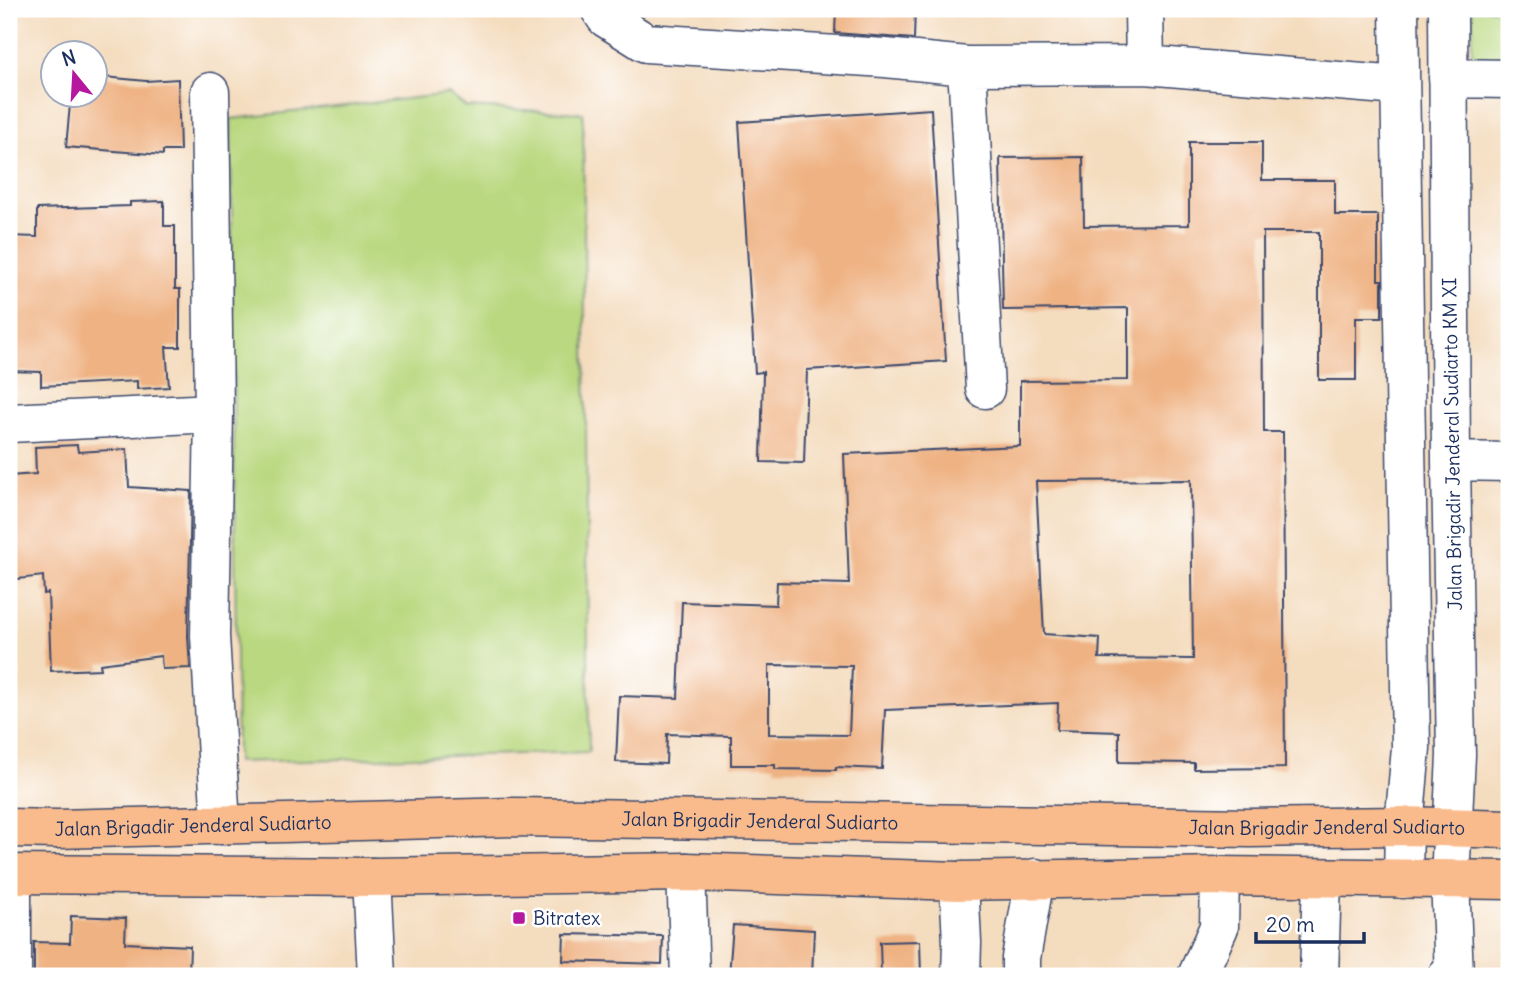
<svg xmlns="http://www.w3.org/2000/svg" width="1518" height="985" viewBox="0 0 1518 985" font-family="Delius,sans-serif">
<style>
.green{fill:#b9d87f;stroke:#6a846e;stroke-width:2}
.building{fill:#efb283;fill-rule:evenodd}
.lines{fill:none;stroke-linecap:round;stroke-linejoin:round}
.minor-casing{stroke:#3c496c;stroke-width:41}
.major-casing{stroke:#3c496c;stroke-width:41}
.minor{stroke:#fff;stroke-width:38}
.major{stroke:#fabb8c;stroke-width:38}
.poi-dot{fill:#b5179e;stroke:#fff;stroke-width:2.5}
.labels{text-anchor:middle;stroke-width:5;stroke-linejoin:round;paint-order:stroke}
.street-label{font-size:19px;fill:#1b2f5e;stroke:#fff}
.poi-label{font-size:19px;fill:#1b2f5e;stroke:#fff;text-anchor:start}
</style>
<rect width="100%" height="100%" fill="#fff"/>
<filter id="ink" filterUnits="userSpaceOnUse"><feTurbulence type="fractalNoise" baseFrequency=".0143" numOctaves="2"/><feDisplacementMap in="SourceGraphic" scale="14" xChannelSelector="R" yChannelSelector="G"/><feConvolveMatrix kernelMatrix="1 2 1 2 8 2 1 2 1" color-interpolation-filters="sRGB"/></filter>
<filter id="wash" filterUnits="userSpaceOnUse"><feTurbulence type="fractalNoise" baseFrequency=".00686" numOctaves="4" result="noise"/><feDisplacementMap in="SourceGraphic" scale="28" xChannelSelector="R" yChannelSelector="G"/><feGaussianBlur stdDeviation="1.57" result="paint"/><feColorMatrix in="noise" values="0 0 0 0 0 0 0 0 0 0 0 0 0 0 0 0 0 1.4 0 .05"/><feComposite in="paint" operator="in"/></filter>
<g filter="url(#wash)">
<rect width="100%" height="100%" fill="#f4dcbe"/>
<path class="green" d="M1473 9H1509V90H1471Z
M449 94 466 107 583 113 589 752 237 762 231 119Z"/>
<g id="blocks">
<path class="building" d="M836 9H915L914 39 835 33Z
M94 76 146 81 178 79 180 151H163V155L66 147 71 94H94Z
M931 109 946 361 807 370 804 463 761 462 763 372 755 373 739 122Z
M1189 142H1262V180H1335V215H1378V280H1382V317H1356V380H1319V232H1263L1264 432H1283L1285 768 1194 769V763L1119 762V732L1057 730 1058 703 885 710 882 769 836 767V770L775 769V765H731V736L667 734 666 764 616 762 619 696 678 698 682 602 776 605 777 582 849 584 844 454 1020 446V381L1128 380V308L1003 310 1000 158 1083 157 1084 226 1189 225ZM1191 480 1193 659 1099 658 1100 638 1044 634 1036 481ZM769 665 852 666 849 735 769 734Z
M164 201V226H175V289H180V347H166L169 387 137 389V381L41 386V372L9 371V236L37 237V209L130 206V202Z
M77 445 78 452 127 449 129 487 191 491 188 636 190 668 162 669 161 656 100 664 101 669 51 671 48 593 44 594 43 576 9 580V476L36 474 35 447Z
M71 916 126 918 125 943 190 946 189 976H34V942L70 943Z
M733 925 814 930 812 976H729Z
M564 934 663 936 662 964 563 961Z
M920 941 921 976H881L880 942Z"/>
</g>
</g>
<g filter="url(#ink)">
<use href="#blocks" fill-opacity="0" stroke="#3c496c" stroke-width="2"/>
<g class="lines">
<g class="minor-casing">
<path id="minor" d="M600 9 606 18 646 43 885 58 967 66 1145 65 1399 86
M1144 9 1145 65
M1399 9 1411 748 1404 826 1403 879
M967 66 985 389
M1448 78 1509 79
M210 92 214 413 210 636 221 825
M9 423 214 413
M1451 461 1509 462
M686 872 690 976
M372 877 377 976
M959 881 962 943 961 976
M12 976V874
M1021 976V958L1035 878
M1197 976 1219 927 1220 876
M1319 976 1322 878
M1447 976 1454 975 1450 880 1456 755 1451 461 1448 9"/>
</g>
<g class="major-casing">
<g id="major">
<path id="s1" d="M9 828 57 829 514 817 1251 828 1404 826 1509 829"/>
<path d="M9 874 372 877 686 872 959 881 1220 876 1509 880"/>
</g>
</g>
<use href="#minor" class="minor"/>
<use href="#major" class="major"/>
</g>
</g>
<rect class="poi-dot" x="512" y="911" width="14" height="14" rx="3.5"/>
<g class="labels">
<g class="street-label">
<text transform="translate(1452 444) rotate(-91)" y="7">Jalan Brigadir Jenderal Sudiarto KM XI</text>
<text dy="7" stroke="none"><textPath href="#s1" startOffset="751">Jalan Brigadir Jenderal Sudiarto</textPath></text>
<text dy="7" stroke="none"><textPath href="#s1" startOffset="184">Jalan Brigadir Jenderal Sudiarto</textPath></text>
<text dy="7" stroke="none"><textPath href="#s1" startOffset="1318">Jalan Brigadir Jenderal Sudiarto</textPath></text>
</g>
<g class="poi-label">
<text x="533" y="925">Bitratex</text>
</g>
</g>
<rect width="1518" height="985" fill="none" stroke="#fff" stroke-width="35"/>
<g transform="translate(74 74) rotate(342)"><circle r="33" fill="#ffffff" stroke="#a4acbf" stroke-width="2"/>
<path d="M0-5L12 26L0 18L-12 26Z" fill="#b5179e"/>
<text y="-10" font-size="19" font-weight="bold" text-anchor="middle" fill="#1b2f5e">N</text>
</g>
<path d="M1256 932v10h108v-10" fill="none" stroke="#1b2f5e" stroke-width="3.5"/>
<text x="1266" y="932" font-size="21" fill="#1b2f5e" stroke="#ffffff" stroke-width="5" paint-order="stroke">20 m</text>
</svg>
